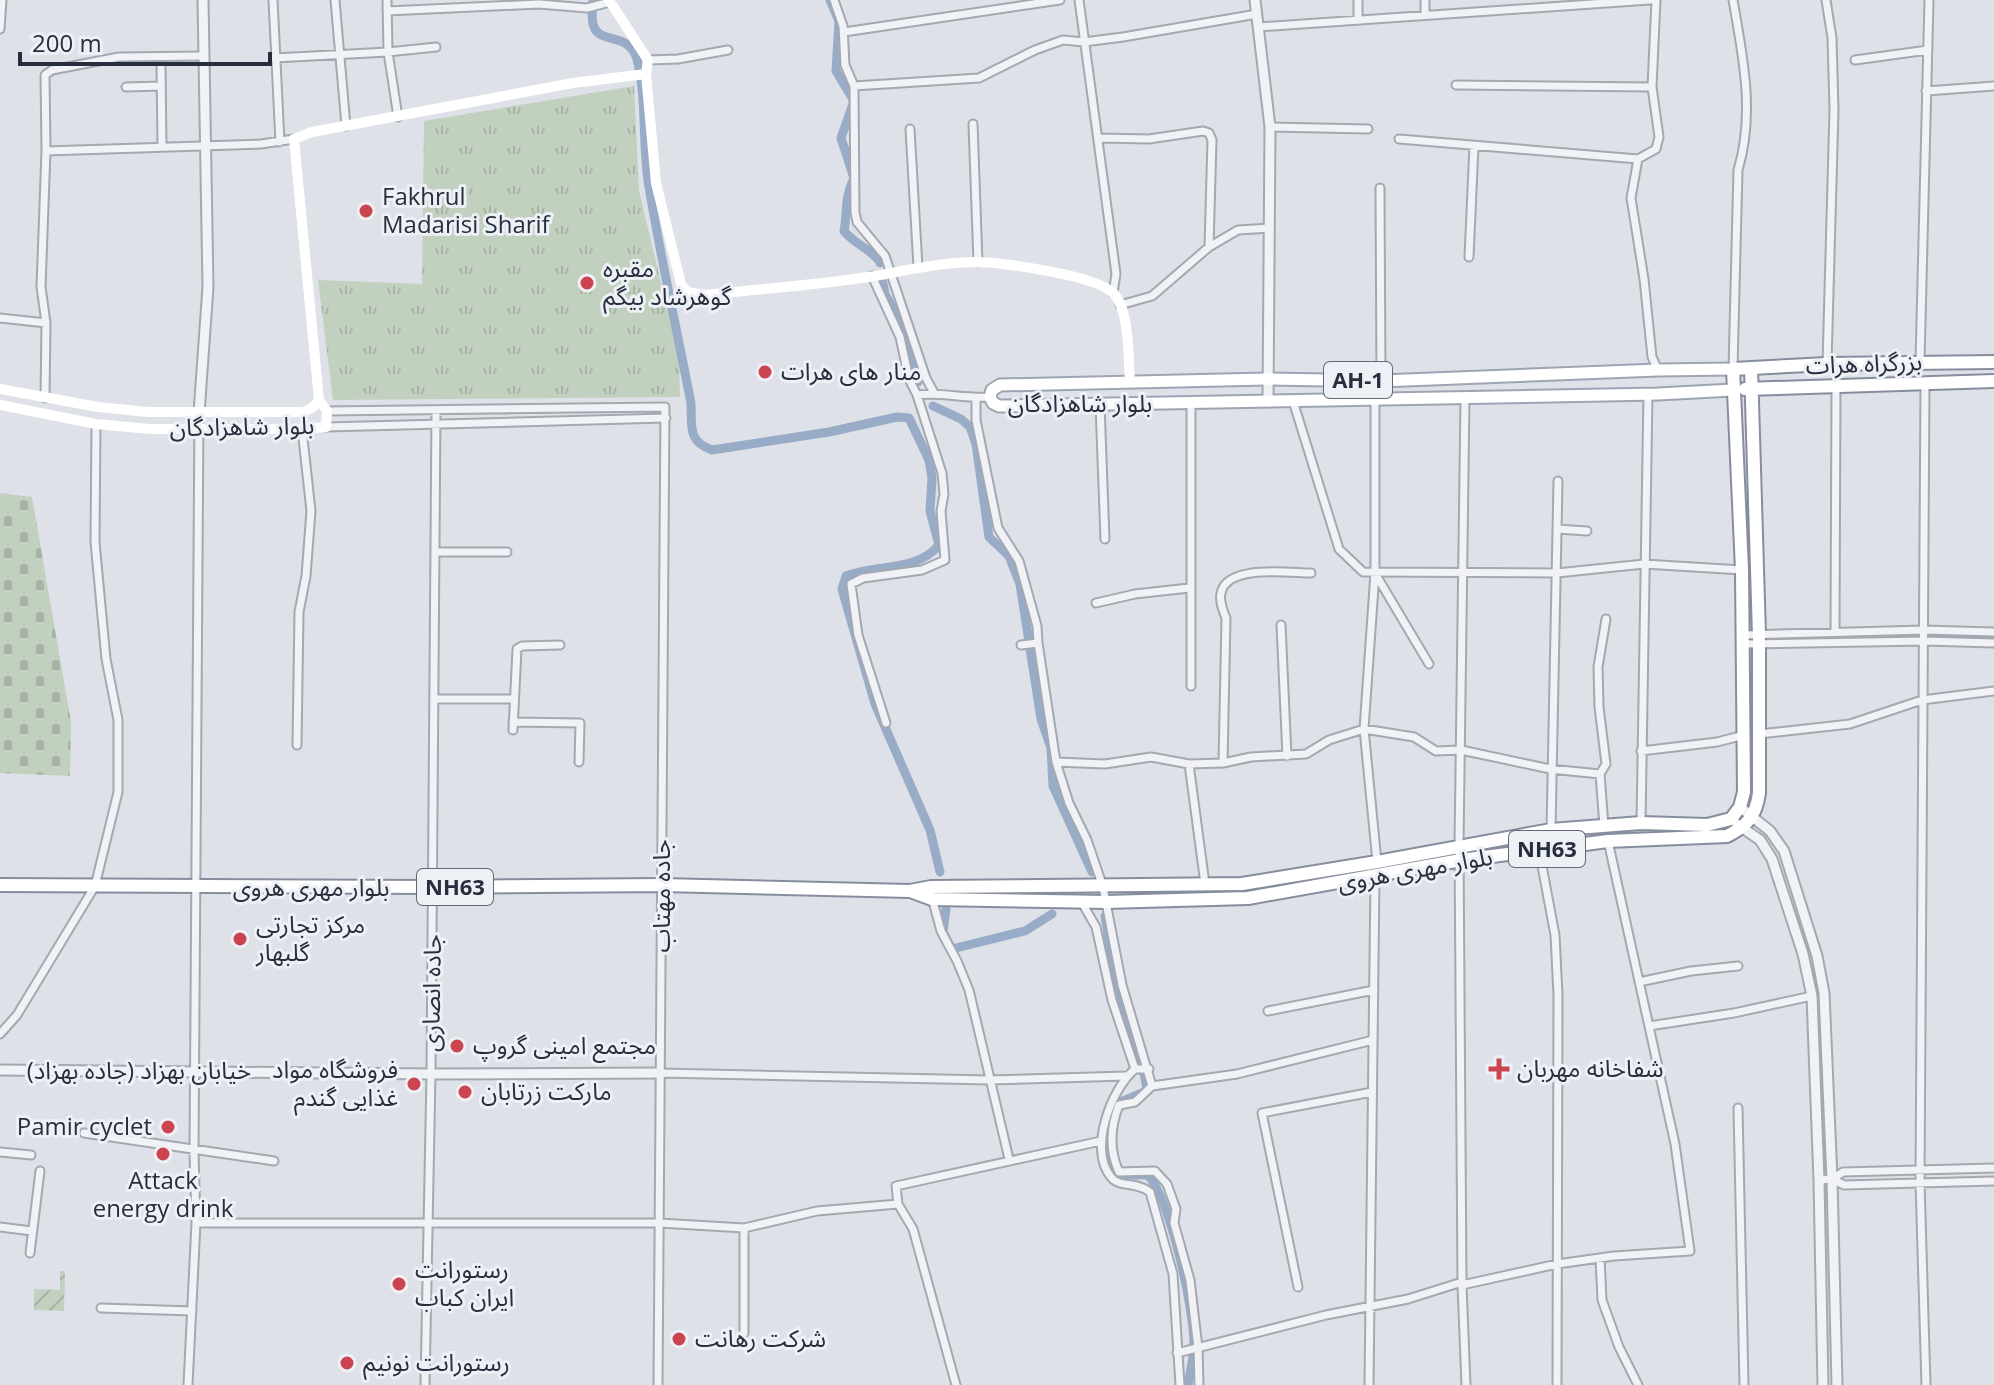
<svg xmlns="http://www.w3.org/2000/svg" width="1994" height="1385" viewBox="0 0 1994 1385" font-family="'Open Sans','Noto Sans Arabic',sans-serif">
<style>
.cemetery{fill:url(#cemetery-stones)}
.park{fill:url(#park-tufts)}
.garden{fill:url(#garden-furrows)}
.lines{fill:none;stroke-linecap:round;stroke-linejoin:round}
.canal{stroke:#99acc7;stroke-width:9}
.minor-casing{stroke:#a3a8b1;stroke-width:11}
.tertiary-casing{stroke:#a3a8b1;stroke-width:13}
.primary-casing{stroke:#9da5b3;stroke-width:15}
.trunk-casing{stroke:#868d9e;stroke-width:16}
.minor{stroke:#f1f2f6;stroke-width:7}
.tertiary{stroke:#f1f2f6;stroke-width:9}
.secondary{stroke:#fff;stroke-width:10}
.primary{stroke:#fff;stroke-width:11}
.trunk{stroke:#fff;stroke-width:12}
.poi-dot{fill:#cb444f;stroke:#edf0f5;stroke-width:3}
.labels{text-anchor:middle;stroke-width:6;stroke-linejoin:round;paint-order:stroke}
.shield{fill:#edf0f5;stroke:#626875;stroke-width:2}
.shield-label{font-size:22px;font-weight:bold;fill:#272e3e}
.poi-label{font-size:24px;fill:#272e3e;stroke:#edf0f5;text-anchor:start}
.street-label{font-size:24px;fill:#272e3e;stroke:#edf0f5}
</style>
<defs>
<pattern id="cemetery-stones" width="16" height="16" patternUnits="userSpaceOnUse" patternTransform="scale(2)"><rect width="16" height="16" fill="#c2d1bf"/><path d="M2 7V4a2 2 0 0 1 4 0v3zM10 15v-3a2 2 0 0 1 4 0v3z" fill="#a7b4a5"/></pattern>
<pattern id="park-tufts" width="24" height="20" patternUnits="userSpaceOnUse" patternTransform="scale(2)"><rect width="24" height="20" fill="#c2d1bf"/><path d="M3 7l-1-3M5 7V3M7 7l1-3M15 17l-1-3M17 17v-4M19 17l1-3" fill="none" stroke="#a7b4a5"/></pattern>
<pattern id="garden-furrows" width="10" height="10" patternUnits="userSpaceOnUse" patternTransform="scale(2)"><rect width="10" height="10" fill="#c2d1bf"/><path d="M-1 1l2-2M0 10L10 0M9 11l2-2" fill="none" stroke="#a7b4a5"/></pattern>
</defs>
<rect width="100%" height="100%" fill="#dee1e7"/>
<path class="cemetery" d="M0 493 32 497 71 722 70 776 0 773Z"/>
<path class="park" d="M634 86 639 191 679 358 680 397 333 400 318 280 422 284 424 121Z"/>
<path class="garden" d="M60 1271H65L64 1311 34 1310V1289L60 1290Z"/>
<g class="lines">
<path class="canal" d="M593 0C593 8 591 17 593 24 598 46 628 30 637 59 647 97 642 147 649 187 661 259 677 331 691 403 692 426 687 441 712 450L829 432 897 417 909 418 929 460 932 478 930 511 939 545C917 572 877 564 846 576L842 589 875 704 930 830 940 872
M830 0 839 21 836 71 854 101 841 138 854 178C844 199 848 209 844 231 854 244 876 252 880 263
M883 283 885 294 904 327 918 382
M933 406 961 419 970 427 976 444 989 537 1009 556 1020 584 1041 719 1051 748 1053 786 1092 872
M946 909 943 932 952 949 1025 931 1052 914
M1105 916C1111 947 1111 978 1121 1008 1130 1037 1144 1061 1147 1091L1116 1104C1106 1127 1104 1152 1115 1175H1148C1171 1201 1195 1313 1194 1348 1193 1360 1190 1373 1188 1385"/>
<g class="minor-casing">
<path id="minor" d="M273 0 280 142
M335 0 346 126
M387 0 388 52 398 117
M834 0 843 26 845 65 854 86 855 212 857 222 885 256 926 378 934 393
M1079 0 1116 274 1113 293
M1358 0V20
M1826 0 1832 38 1834 110 1827 364
M387 11 539 4 587 8 610 2
M1425 15V0
M1258 27 1650 0
M0 29 2 0
M844 32 1060 0
M274 58 388 52 436 47
M648 60 678 59 728 50
M1855 60 1928 50
M161 66 162 146
M1456 85 1652 87
M854 86 979 78 1035 50 1063 40 1084 42 1123 37 1257 14
M126 87 161 86
M1926 91 1994 86
M973 124 978 262
M1270 127 1368 129
M910 129 918 267
M1100 138 1149 139 1203 131 1209 133 1212 140 1209 247
M1399 139 1638 159 1656 149 1659 137 1652 87 1656 0
M46 151 261 144 294 139
M1638 159 1631 198 1644 279 1652 357 1658 370
M1380 188 1381 381
M1469 257 1474 146
M872 276 900 337 909 379 917 395 942 473 944 494 941 511 945 560 922 570 863 578 851 584 858 635 886 723
M1120 305 1152 296 1209 247 1238 230 1270 228
M0 318 46 323
M1920 362 1929 0
M1733 369 1738 170C1755 114 1743 57 1733 0
M1925 383 1920 1182 1926 1385
M917 395C941 392 965 399 990 397
M45 398 46 323 41 287 46 151 45 75 52 70 119 57 204 56
M976 398V420L998 528 1019 561 1037 626 1038 643 1056 762 1069 803 1087 840 1103 887 1122 985 1152 1086 1135 1102 1119 1105C1110 1128 1109 1150 1119 1172L1155 1171 1167 1184 1176 1209 1174 1223 1190 1280 1198 1348 1199 1385
M1465 398 1459 845 1462 1285 1466 1385
M1375 400V573L1364 729 1377 862
M1293 401 1339 549 1363 572 1557 573 1644 564 1742 570
M1191 403V686
M1100 405 1105 539
M327 411 665 407 658 1385
M326 427 666 418
M1557 529 1587 531
M436 552H507
M1376 575 1429 664
M1096 603 1135 594 1189 588
M1281 625 1287 756
M1835 632 1836 386
M1743 635 1924 630 1994 632
M1743 644 1925 641 1994 643
M1021 645 1038 643
M435 699H514
M513 722 580 723 579 762
M513 730 517 649 522 646 560 645
M1759 734 1850 724 1922 700 1994 691
M297 745 299 612 306 576 311 511 302 429
M1641 751 1717 742 1744 735
M1056 762 1105 764 1151 757 1189 764 1223 763 1251 757 1306 754 1329 740 1364 729 1414 737 1436 751 1461 750 1550 769 1600 774 1606 764 1599 707 1598 667 1606 619
M1223 763 1226 618C1223 611 1219 601 1221 593 1227 564 1289 573 1311 573
M1189 764 1205 884
M1600 774 1604 826
M1641 823 1648 394
M1551 830 1558 481
M1539 850 1555 935 1558 995 1557 1385
M932 898 941 931 957 961 969 990 1009 1159
M1081 901 1096 927 1112 1000 1135 1069
M1639 982 1691 971 1738 966
M1268 1011 1374 990
M1649 1026 1734 1013 1812 996
M0 1034 17 1015 95 886 118 792V720L106 659 95 542 96 424
M1149 1069H1135C1111 1089 1088 1150 1111 1177 1119 1188 1136 1181 1150 1192L1173 1274 1180 1385
M661 1073 989 1080 1126 1076
M1152 1086 1237 1074 1373 1040
M1738 1108 1744 1385
M84 1133 274 1161
M0 1152 31 1155
M1832 1179 1843 1172 1994 1168
M1819 1180 1832 1179 1844 1185 1994 1181
M898 1204 896 1186 1101 1141
M196 1223H660L744 1228 817 1211 898 1204 913 1229 956 1385
M0 1227 32 1231
M30 1253 40 1171
M1600 1258 1602 1300 1619 1347 1638 1385
M1462 1285 1557 1264 1614 1256 1690 1251 1675 1144 1608 841
M1298 1287 1262 1113 1372 1092
M101 1308 192 1311
M744 1333V1228
M1177 1353 1326 1315 1408 1299 1462 1282
M188 1385 196 1223 194 1151 199 413
M425 1385 431 1074 436 410
M1369 1385 1375 877"/>
</g>
<g class="tertiary-casing">
<path id="tertiary" d="M1255 0 1270 127 1268 402
M199 413 208 287 203 0
M1740 807 1770 831 1784 851 1817 956 1824 993 1832 1179 1837 1385
M1737 824 1760 840 1772 859 1803 954 1812 996 1819 1180 1823 1385
M0 1070 431 1074 661 1073"/>
</g>
<g class="primary-casing">
<path id="primary" d="M1733 369 1658 370 1381 381 1266 379 1000 385 992 390 990 397 993 403 999 406 1658 394 1733 390"/>
</g>
<g class="trunk-casing">
<path id="trunk" d="M1745 389 1994 381
M0 885 434 887 662 885 910 891 931 887 1242 884 1377 862 1551 830 1641 823 1707 825 1731 819 1740 807 1744 792 1742 570 1733 369 1827 364 1994 362
M913 892 932 899 1106 902 1248 898 1461 860 1539 850 1608 841 1727 836C1747 826 1756 816 1759 793V635L1751 368"/>
</g>
<use href="#minor" class="minor"/>
<use href="#tertiary" class="tertiary"/>
<path class="secondary" d="M609 0 648 60 646 74 656 183 681 284 687 292 705 295C760 289 815 285 869 277 905 271 940 262 977 262 1004 263 1095 275 1113 293 1130 309 1128 359 1130 381
M0 389 98 407 148 412H304L313 407 319 400
M319 400 294 139 312 132 573 83 646 74
M0 405 96 424 150 429H302L326 427 327 411 319 400"/>
<use href="#primary" class="primary"/>
<use href="#trunk" class="trunk"/>
</g>
<g class="poi-dot">
<circle cx="366" cy="211" r="8"/>
<circle cx="587" cy="283" r="8"/>
<circle cx="765" cy="372" r="8"/>
<circle cx="240" cy="939" r="8"/>
<circle cx="457" cy="1046" r="8"/>
<path d="M1495 1057h8v8h8v8h-8v8h-8v-8h-8v-8h8z"/>
<circle cx="414" cy="1084" r="8"/>
<circle cx="465" cy="1092" r="8"/>
<circle cx="168" cy="1127" r="8"/>
<circle cx="163" cy="1154" r="8"/>
<circle cx="399" cy="1284" r="8"/>
<circle cx="679" cy="1339" r="8"/>
<circle cx="347" cy="1363" r="8"/>
</g>
<g class="labels">
<g class="shield">
<rect x="1324" y="362" width="68" height="36" rx="6"/>
<rect x="1509" y="831" width="76" height="36" rx="6"/>
<rect x="417" y="869" width="76" height="36" rx="6"/>
</g>
<g class="shield-label">
<text x="1358" y="388">AH-1</text>
<text x="1547" y="857">NH63</text>
<text x="455" y="895">NH63</text>
</g>
<g class="poi-label">
<text x="382" y="205">Fakhrul<tspan x="382" dy="28">Madarisi Sharif</tspan></text>
<text x="603" y="277">مقبره<tspan x="603" dy="28">گوهرشاد بیگم</tspan></text>
<text x="781" y="380">منار های هرات</text>
<text x="256" y="933">مرکز تجارتی<tspan x="256" dy="28">گلبهار</tspan></text>
<text x="473" y="1054">مجتمع امینی گروپ</text>
<text x="1517" y="1077">شفاخانه مهربان</text>
<text x="398" y="1078" text-anchor="end">فروشگاه مواد<tspan x="398" dy="28">غذایی گندم</tspan></text>
<text x="481" y="1100">مارکت زرتابان</text>
<text x="152" y="1135" text-anchor="end">Pamir cyclet</text>
<text x="163" y="1189" text-anchor="middle">Attack<tspan x="163" dy="28">energy drink</tspan></text>
<text x="415" y="1278">رستورانت<tspan x="415" dy="28">ایران کباب</tspan></text>
<text x="695" y="1347">شرکت رهانت</text>
<text x="363" y="1371">رستورانت نونیم</text>
</g>
<g class="street-label">
<text transform="translate(1864 364) rotate(-2)" y="8">بزرگراه هرات</text>
<text x="1080" y="412">بلوار شاهزادگان</text>
<text transform="translate(242 427) rotate(-1)" y="8">بلوار شاهزادگان</text>
<text transform="translate(1415 870) rotate(-10)" y="8">بلوار مهری هروی</text>
<text x="311" y="896">بلوار مهری هروی</text>
<text transform="translate(662 896) rotate(-90)" y="8">جاده مهتاب</text>
<text transform="translate(432 993) rotate(-89)" y="8">جاده انصاری</text>
<text x="139" y="1079">خیابان بهزاد (جاده بهزاد)</text>
</g>
</g>
<path d="M20 52v12h250v-12" fill="none" stroke="#272e3e" stroke-width="4"/>
<text x="32" y="52" font-size="24" fill="#272e3e" stroke="#edf0f5" stroke-width="6" paint-order="stroke">200 m</text>
</svg>
